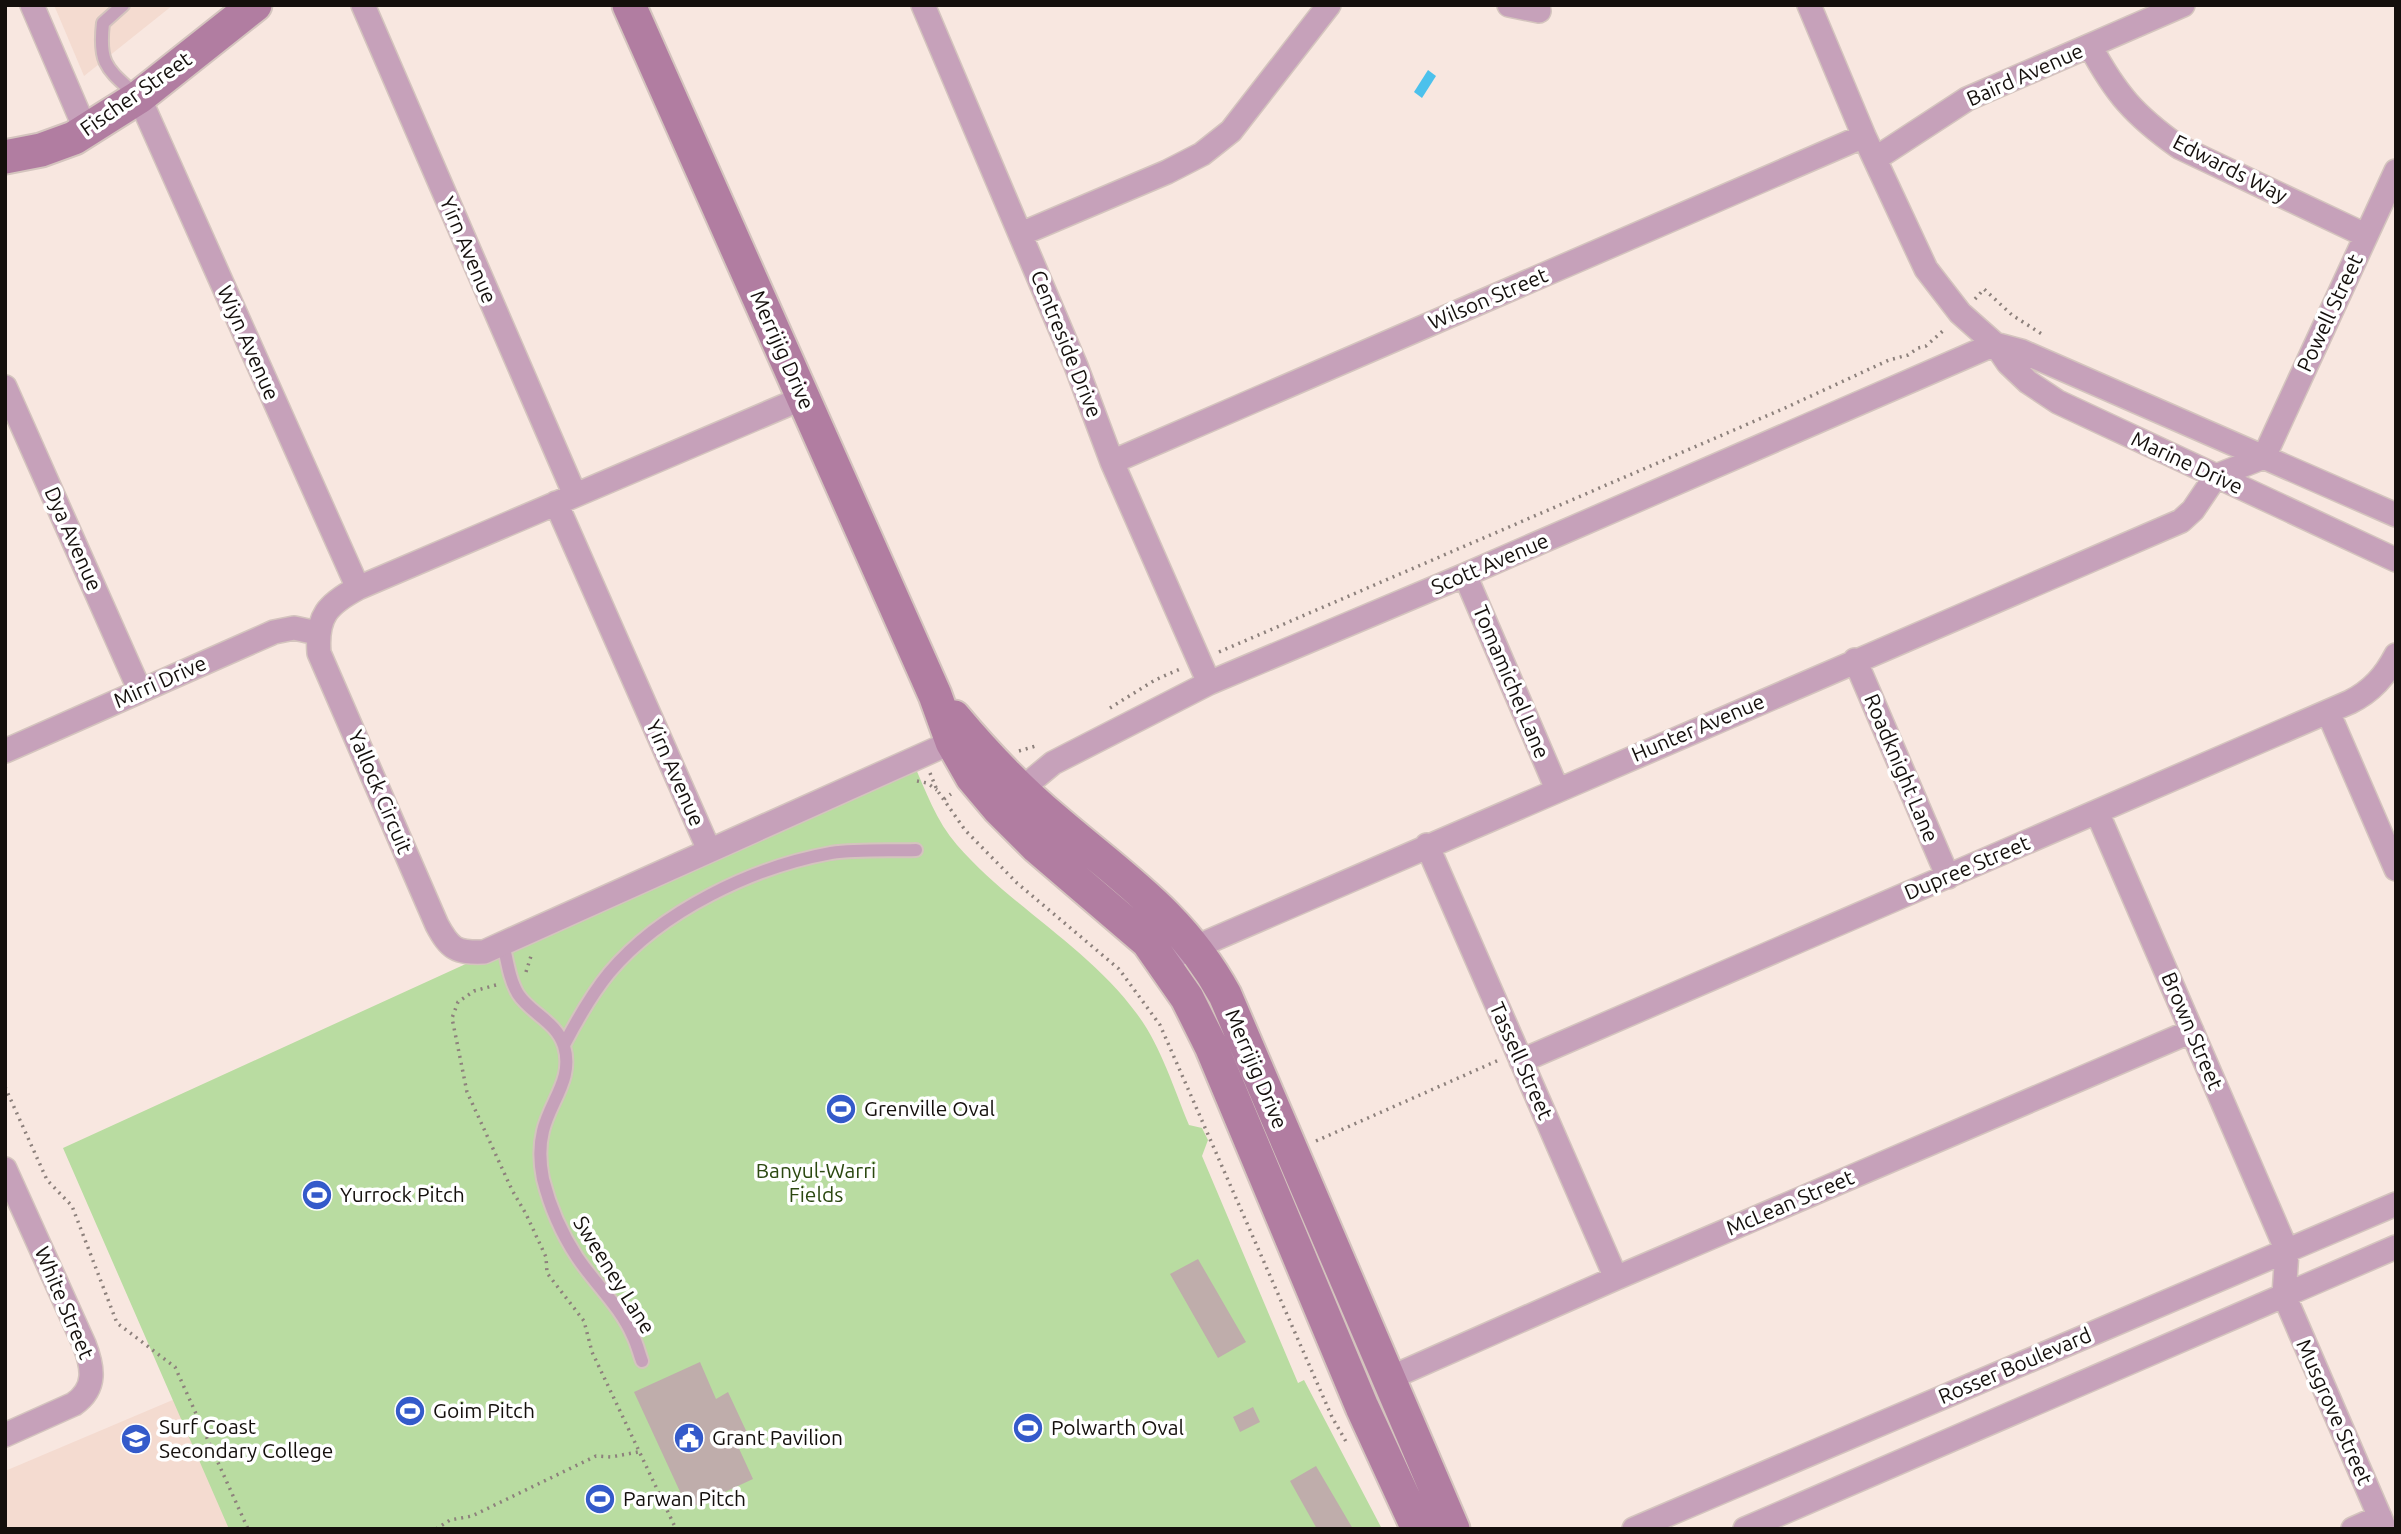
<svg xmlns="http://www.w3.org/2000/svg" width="2401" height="1534" viewBox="0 0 2401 1534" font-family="Ubuntu,sans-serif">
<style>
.built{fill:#f4dbd0}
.green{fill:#b9dca1}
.water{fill:#4cc1ec}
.building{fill:#bfadab}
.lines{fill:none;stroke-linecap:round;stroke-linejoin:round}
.lane-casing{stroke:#d4c4be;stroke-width:16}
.street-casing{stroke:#d4c4be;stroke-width:26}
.secondary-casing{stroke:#d4c4be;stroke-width:37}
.path{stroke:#8d817c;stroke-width:3.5;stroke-dasharray:2 5;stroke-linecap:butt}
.lane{stroke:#c6a1ba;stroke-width:12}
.street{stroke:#c6a1ba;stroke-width:23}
.secondary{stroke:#b17da1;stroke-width:33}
.labels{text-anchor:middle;stroke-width:7;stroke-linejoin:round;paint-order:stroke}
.street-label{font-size:21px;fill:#140f0c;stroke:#fff}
.poi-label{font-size:21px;fill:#140f0c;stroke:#fff;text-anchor:start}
.park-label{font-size:21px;fill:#2b4810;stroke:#fff}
</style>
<rect width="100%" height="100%" fill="#f8e7e0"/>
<path class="built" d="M54 5H173L84 76Z
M175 1399 231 1529H5V1471Z"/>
<path class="green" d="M912 760C925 789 936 821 957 845 1011 907 1088 947 1137 1014 1161 1046 1174 1089 1189 1125L1202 1128 1208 1140 1202 1156 1298 1383 1304 1380 1382 1529H229L63 1148Z"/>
<path class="water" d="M1428 70 1436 76 1422 98 1414 92Z"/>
<path class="building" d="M1198 1259 1246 1342 1218 1358 1170 1274Z
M700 1362 716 1399 728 1392 749 1437 736 1442 753 1479 688 1509 634 1392Z
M1253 1407 1260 1422 1240 1432 1233 1417Z
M1316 1466 1353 1529H1317L1290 1481Z"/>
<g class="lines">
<g class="lane-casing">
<path id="lane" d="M123 5 103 23C98 66 108 69 138 97
M503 943C507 960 509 979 518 994 531 1014 556 1021 564 1046 574 1079 550 1101 543 1131 539 1147 540 1164 543 1179 550 1207 562 1234 577 1257 595 1284 620 1306 633 1336 637 1344 639 1353 642 1361
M564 1045C577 1020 591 995 609 973 661 911 753 867 831 853 859 849 888 851 916 850"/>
</g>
<g class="street-casing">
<path id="street" d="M32 5 86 131
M363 5 575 495
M923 5 1076 366 1112 462 1209 683
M1509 5 1539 11
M1809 5 1864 136 1926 269 1960 313 1995 344 2008 363 2028 382 2058 402 2396 560
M2090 46C2116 94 2134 115 2179 147L2365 235
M139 97 358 588
M1875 159 1967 99 2183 5
M1021 234 1167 172 1202 154 1231 131 1329 5
M1995 344 2021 351 2396 515
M5 387 140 691
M803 398 358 588C328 604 316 616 319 653L437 925C450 949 456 953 484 952L952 742
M1112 462 1864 136
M556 503 709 850
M1465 575 1557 789
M1855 660 1948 877
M2328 712 2396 869
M5 751 274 632 294 628 317 633
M1012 797 1053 763 1209 683 1465 575 1995 344
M2097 812 2287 1251 2284 1295 2385 1529
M1427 845 1616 1278
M1182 953 2181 521 2193 510 2216 476 2264 457 2396 171
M1521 1061 2350 702C2372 691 2385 676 2396 655
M5 1169 84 1344C93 1367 97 1388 74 1404L5 1435
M1390 1378 1616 1278 2192 1031
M1634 1529 2396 1204
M1745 1529 2396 1247
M2353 1529 2380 1517"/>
</g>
<g class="secondary-casing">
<path id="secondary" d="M629 5 935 695 952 742 972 777 999 809 1037 847 1148 942 1187 998 1211 1046 1362 1407 1418 1529
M5 157 41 150 74 138 104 119 139 97 255 5
M954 717C985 754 1018 789 1055 820 1121 877 1182 916 1225 995L1453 1529"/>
</g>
<path class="path" d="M1975 299 1984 289 2012 315 2045 336
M1219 652 1785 408 1889 360 1908 355 1918 348 1926 346 1945 329
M1110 708 1155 680 1180 669
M1019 751 1039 745
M930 773 937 790 965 830 1017 883 1119 969 1160 1025 1332 1417 1348 1445
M917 781 927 783 937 790
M944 799 951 794
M526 972 531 956
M496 985 474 991 458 1002 452 1018 467 1092 512 1190 526 1214 546 1257 547 1273 584 1321 592 1352 676 1529
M5 1087 47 1180 72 1206 117 1323 175 1367 248 1529
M1316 1141 1499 1060
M436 1529 450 1520 472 1516 596 1456 611 1457 638 1452"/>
<use href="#lane" class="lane"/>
<use href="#street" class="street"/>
<use href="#secondary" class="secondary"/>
</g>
<defs>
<g id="stadium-disc" transform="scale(1.575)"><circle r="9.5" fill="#345aca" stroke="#fff"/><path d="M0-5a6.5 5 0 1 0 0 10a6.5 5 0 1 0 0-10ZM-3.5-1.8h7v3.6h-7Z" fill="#fff"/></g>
<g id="civic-disc" transform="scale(1.575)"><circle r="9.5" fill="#345aca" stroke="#fff"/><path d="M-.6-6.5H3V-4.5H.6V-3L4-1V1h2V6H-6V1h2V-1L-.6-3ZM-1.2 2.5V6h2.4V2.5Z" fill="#fff"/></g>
<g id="school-disc" transform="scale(1.575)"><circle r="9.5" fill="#345aca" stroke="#fff"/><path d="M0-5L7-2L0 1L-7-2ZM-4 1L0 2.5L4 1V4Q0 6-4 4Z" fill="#fff"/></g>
</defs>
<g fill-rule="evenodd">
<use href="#stadium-disc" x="841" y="1109"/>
<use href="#stadium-disc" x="317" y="1195"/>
<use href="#stadium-disc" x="410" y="1411"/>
<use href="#stadium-disc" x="1028" y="1428"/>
<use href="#civic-disc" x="689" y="1438"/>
<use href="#school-disc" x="136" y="1439"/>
<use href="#stadium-disc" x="600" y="1499"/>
</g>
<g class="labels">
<g class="street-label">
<text transform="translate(2025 75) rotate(-24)" y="7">Baird Avenue</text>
<text transform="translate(136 94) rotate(-35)" y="7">Fischer Street</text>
<text transform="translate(2230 169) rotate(27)" y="7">Edwards Way</text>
<text transform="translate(468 250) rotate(67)" y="7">Yirn Avenue</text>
<text transform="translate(1488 299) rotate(-23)" y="7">Wilson Street</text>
<text transform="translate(2330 313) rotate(-65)" y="7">Powell Street</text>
<text transform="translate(248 343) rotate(66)" y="7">Wiyn Avenue</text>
<text transform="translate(1066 344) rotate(68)" y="7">Centreside Drive</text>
<text transform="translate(782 350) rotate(66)" y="7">Merrijig Drive</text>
<text transform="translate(2187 463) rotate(25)" y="7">Marine Drive</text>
<text transform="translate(73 539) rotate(66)" y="7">Dya Avenue</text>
<text transform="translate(1490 564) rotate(-23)" y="7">Scott Avenue</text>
<text transform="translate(160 682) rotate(-24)" y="7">Mirri Drive</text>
<text transform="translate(1511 682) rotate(67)" y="7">Tomamichel Lane</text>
<text transform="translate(1698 728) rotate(-23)" y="7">Hunter Avenue</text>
<text transform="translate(1901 768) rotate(67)" y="7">Roadknight Lane</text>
<text transform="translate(675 773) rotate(66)" y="7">Yirn Avenue</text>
<text transform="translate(380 792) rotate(67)" y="7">Yallock Circuit</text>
<text transform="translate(1967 868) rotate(-23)" y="7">Dupree Street</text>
<text transform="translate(2192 1031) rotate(67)" y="7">Brown Street</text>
<text transform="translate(1521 1061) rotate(66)" y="7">Tassell Street</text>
<text transform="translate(1256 1069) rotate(67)" y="7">Merrijig Drive</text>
<text transform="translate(1790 1203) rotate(-23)" y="7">McLean Street</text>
<text transform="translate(614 1275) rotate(58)" y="7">Sweeney Lane</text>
<text transform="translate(64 1303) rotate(67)" y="7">White Street</text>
<text transform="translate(2015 1366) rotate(-23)" y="7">Rosser Boulevard</text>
<text transform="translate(2334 1412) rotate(66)" y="7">Musgrove Street</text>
</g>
<g class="poi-label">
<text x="864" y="1116">Grenville Oval</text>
<text x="340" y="1202">Yurrock Pitch</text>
<text x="433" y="1418">Goim Pitch</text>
<text x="159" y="1434">Surf Coast<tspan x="159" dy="24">Secondary College</tspan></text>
<text x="1051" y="1435">Polwarth Oval</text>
<text x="712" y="1445">Grant Pavilion</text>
<text x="623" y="1506">Parwan Pitch</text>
</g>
<g class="park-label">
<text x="816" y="1178">Banyul-Warri<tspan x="816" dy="24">Fields</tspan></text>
</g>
</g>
<rect width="2401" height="1534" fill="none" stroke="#140f0c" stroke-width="14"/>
</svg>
